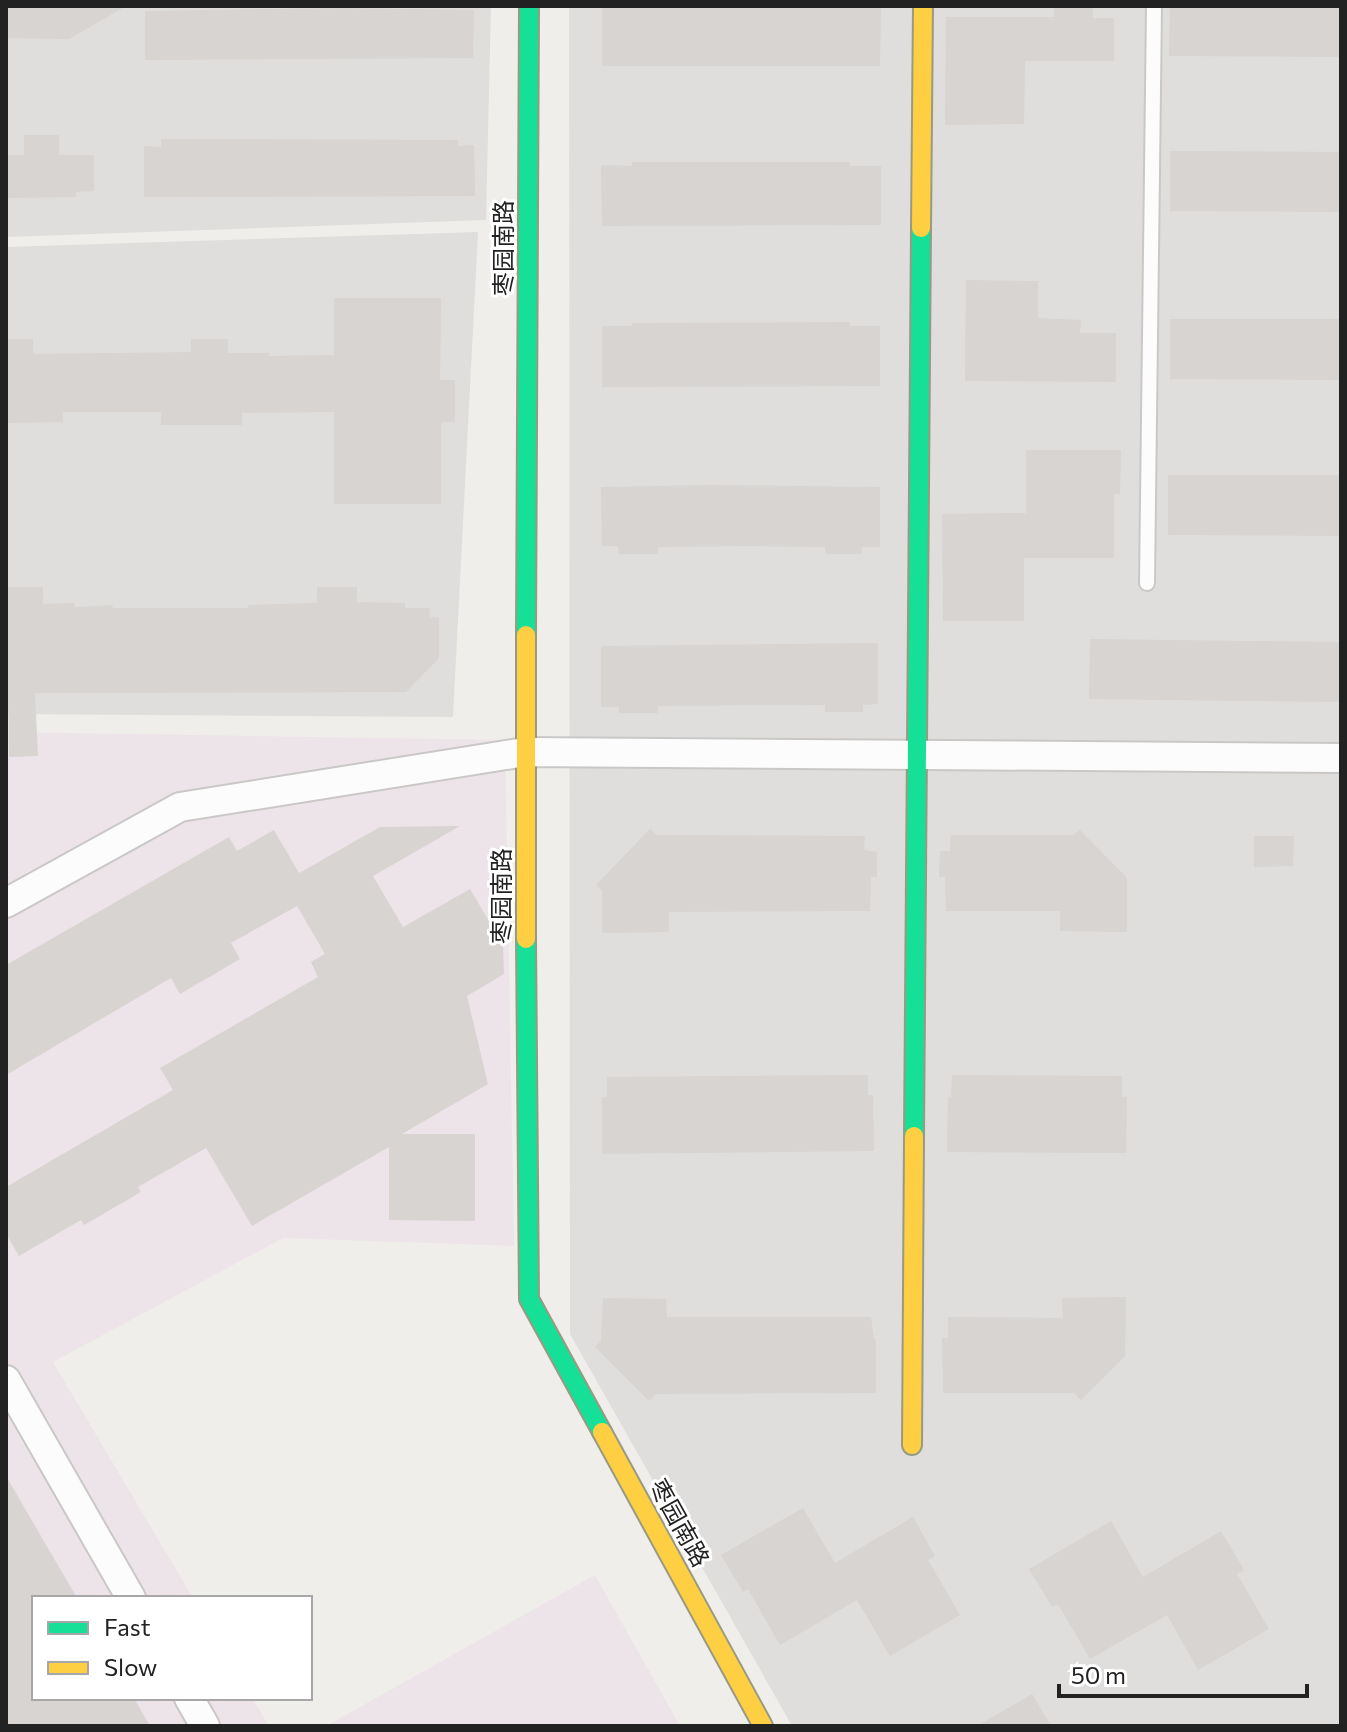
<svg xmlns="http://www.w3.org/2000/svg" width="1347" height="1732" viewBox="0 0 1347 1732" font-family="Commissioner,'Noto Sans SC',sans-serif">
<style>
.residential{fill:#dfdedc}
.industrial{fill:#ede4e9}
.building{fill:#d7d4d2}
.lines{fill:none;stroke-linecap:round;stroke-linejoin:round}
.lane-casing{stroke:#c9c8c7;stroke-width:18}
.street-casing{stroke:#c9c8c7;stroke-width:32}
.fast-casing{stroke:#999a82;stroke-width:22}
.slow-casing{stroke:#999a82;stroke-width:22}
.lane{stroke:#fdfcfc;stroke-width:14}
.street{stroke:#fdfcfc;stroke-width:28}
.fast{stroke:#16e098;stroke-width:18}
.slow{stroke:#ffcf43;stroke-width:18}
.labels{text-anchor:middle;stroke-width:6;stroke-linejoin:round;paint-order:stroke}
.street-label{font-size:24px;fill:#222;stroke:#fff}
</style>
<rect width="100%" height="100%" fill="#f0eeeb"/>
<path class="residential" d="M6 6H491L486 220 6 237Z
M569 6H1341V1726H792L570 1334Z
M478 232 453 717 6 714V247Z"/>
<path class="industrial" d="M6 732 505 740 514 1246 283 1238 53 1362 193 1598H34V1698H252L269 1726H6Z
M595 1575 680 1726H326Z"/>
<path class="building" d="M6 6H126L69 39 6 38Z
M602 6H881L880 66H602Z
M1054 6H1093V18H1114V61H1025L1024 124 945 125 946 17H1054Z
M1170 6H1341V57L1169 56Z
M343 8 474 10 473 58 145 60V11Z
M24 135H59V155H94V191L76 192V197L7 198 6 155H24Z
M161 139 458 140V146L474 145 475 196 144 197V146L161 147Z
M1170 151 1341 152V212L1170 211Z
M632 162H850V166H881V225L602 226 601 165 632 166Z
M966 280 1038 281V318L1081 320 1080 333H1116V382L965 381Z
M334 298H441L440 380H455V422H441V504H334V412L242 413V425H161V412H63V422L6 423V339H33V354L191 352V339H228V353H269V356L334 355Z
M1170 319H1341V380L1170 379Z
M850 322V326H880V386L602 387V326H632V323Z
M1026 450H1121L1120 494H1114V558H1024V621H943L942 514 1026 513Z
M1168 475H1341V536L1168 535Z
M711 485 880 487V547H862V554H825V547L751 546 658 547V554H619L618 546H602L601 487Z
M6 587H43V604L75 603V607L113 605 112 608H248V605L317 603V587H357V602L405 603V608H429L430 617 439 618V658L406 692 35 693 38 756 9 757Z
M1090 639 1341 642V702L1089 699Z
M878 643V704L863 705V712H825V705L658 706V713H619V707H601V646Z
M460 826 373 876 403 927 470 889 503 945 504 974 467 996 488 1084 402 1134H475V1221L389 1220V1147L252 1226 206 1148 138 1187 141 1192 84 1225 81 1220 19 1256 6 1234V1187L173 1090 160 1068 318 977 311 962 325 954 297 906 231 943 240 959 180 994 171 978 6 1075V965L229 837 237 851 274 830 299 873 380 827Z
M650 829 657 835 865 836 864 850 877 852V877H871L870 911 669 912V932L602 933V890L596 885Z
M1080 830 1127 878V932L1060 931V911H946L945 877H939L940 851H950L951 835H1073Z
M1254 836H1294L1293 866 1254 867Z
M868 1075V1095H873L874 1151 602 1154V1097H607V1077Z
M952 1075 1122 1076V1097H1127L1126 1153 947 1152 948 1097H951Z
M1126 1297 1125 1356 1081 1400 1074 1393H943L942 1337 948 1338V1317L1063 1318 1062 1298Z
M603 1298 666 1299 667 1317H871L874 1339H876V1393L656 1394 649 1401 595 1347 601 1341Z
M6 1476 77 1598H34V1698H134L150 1726H6Z
M803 1508 835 1563 913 1517 935 1556 928 1560 960 1615 890 1656 857 1600 780 1645 748 1589 743 1592 721 1555Z
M1111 1521 1143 1577 1221 1531 1244 1570 1237 1574 1269 1629 1198 1670 1167 1615 1090 1659 1058 1604 1052 1607 1029 1569Z
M1032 1694 1051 1726H977Z"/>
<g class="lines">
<g class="lane-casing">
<path id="lane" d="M1147 583 1154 6"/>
</g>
<g class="street-casing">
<path id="street" d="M6 903 180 807 525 752 1341 758
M6 1380 131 1598
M189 1698 205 1726"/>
</g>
<g class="fast-casing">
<path id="fast" d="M526 635 529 6
M526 939 529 1299 602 1432
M914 1136 921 228"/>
</g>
<g class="slow-casing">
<path id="slow" d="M921 228 923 6
M526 635V939
M602 1432 763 1726
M912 1445 914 1136"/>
</g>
<use href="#lane" class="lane"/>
<use href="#street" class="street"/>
<use href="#fast" class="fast"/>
<use href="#slow" class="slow"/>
</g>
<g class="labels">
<g class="street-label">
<text transform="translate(504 248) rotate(-90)" y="8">枣园南路</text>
<text transform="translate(502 896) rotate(-90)" y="8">枣园南路</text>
<text transform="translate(679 1523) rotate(61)" y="8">枣园南路</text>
</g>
</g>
<rect width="1347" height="1732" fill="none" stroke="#222222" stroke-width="16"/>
<rect x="32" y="1596" width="280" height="104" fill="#ffffff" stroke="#a7a7a7" stroke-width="2"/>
<rect x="48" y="1622" width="40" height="12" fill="#16e098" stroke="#a7a7a7" stroke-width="2"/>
<text x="104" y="1636" font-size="24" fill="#222222">Fast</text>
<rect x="48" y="1662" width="40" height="12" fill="#ffcf43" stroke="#a7a7a7" stroke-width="2"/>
<text x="104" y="1676" font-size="24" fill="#222222">Slow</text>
<path d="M1059 1684v12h248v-12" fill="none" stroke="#222222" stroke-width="4"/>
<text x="1071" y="1684" font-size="24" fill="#222222" stroke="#ffffff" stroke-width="6" paint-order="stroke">50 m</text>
</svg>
